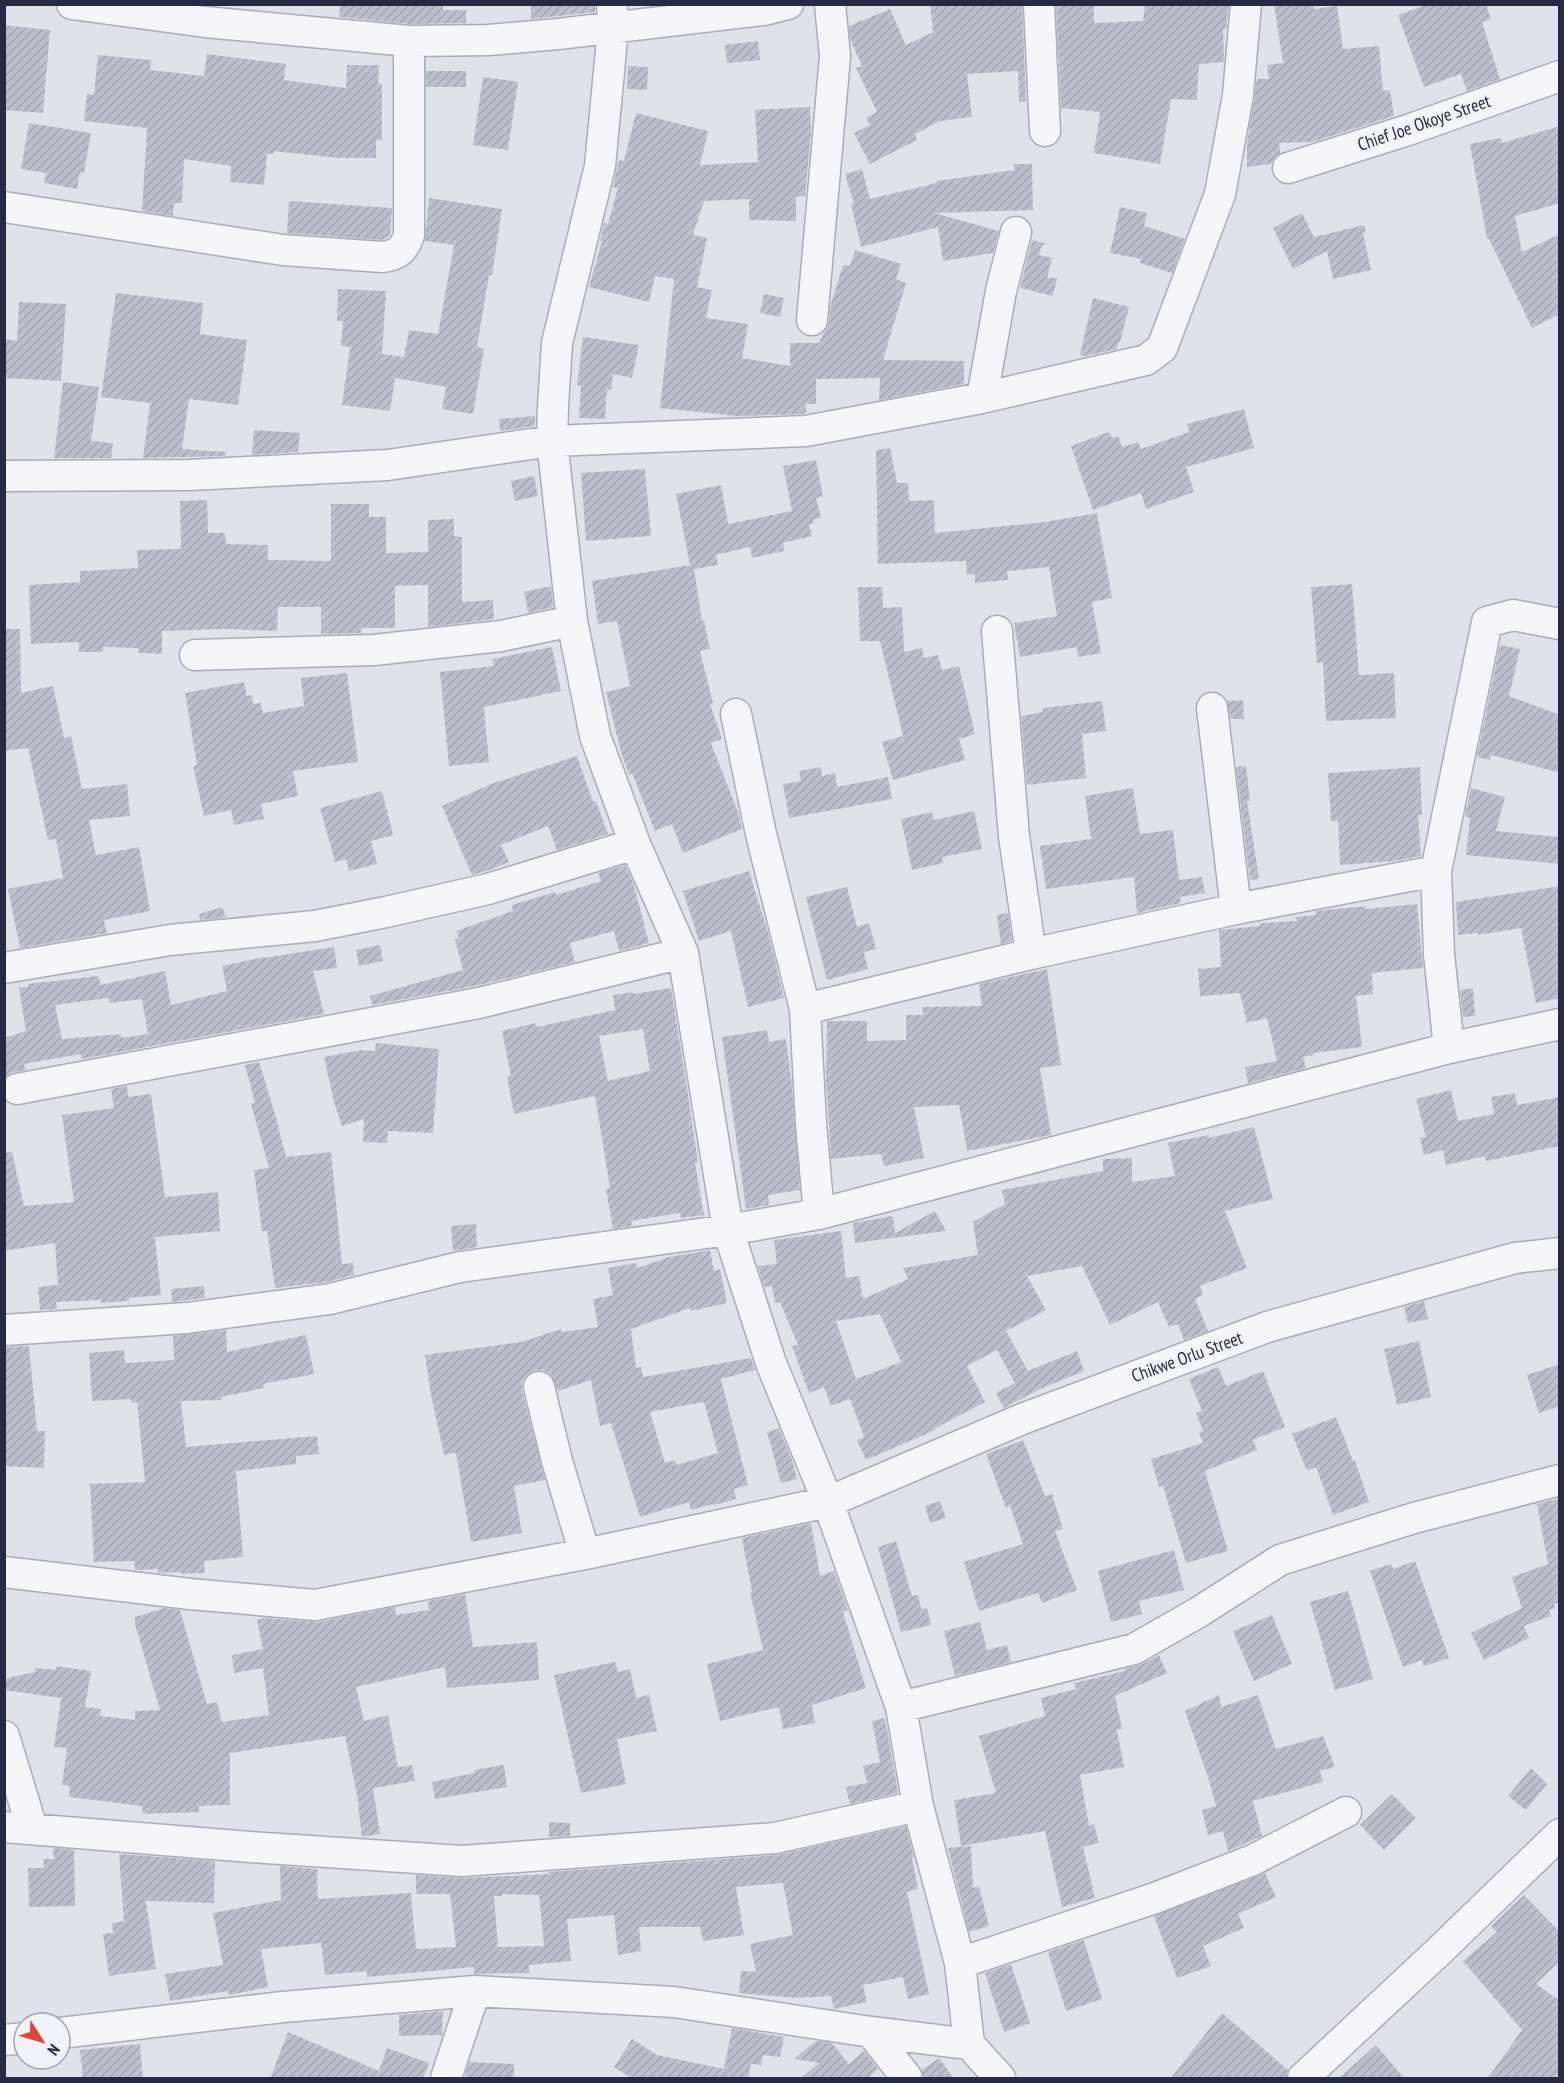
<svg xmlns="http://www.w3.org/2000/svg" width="1564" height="2083" viewBox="0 0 1564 2083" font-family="'PT Sans Narrow',sans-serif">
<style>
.building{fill:url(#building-hatch);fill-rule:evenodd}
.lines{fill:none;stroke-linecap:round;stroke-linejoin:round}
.minor-casing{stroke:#a8abb9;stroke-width:33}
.minor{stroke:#f4f4f9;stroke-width:30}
.labels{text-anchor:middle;stroke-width:6;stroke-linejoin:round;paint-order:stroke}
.street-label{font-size:18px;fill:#272a44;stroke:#f0f2f8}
</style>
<defs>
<pattern id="building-hatch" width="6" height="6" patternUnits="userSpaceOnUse" patternTransform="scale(1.5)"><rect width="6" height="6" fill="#bdbfce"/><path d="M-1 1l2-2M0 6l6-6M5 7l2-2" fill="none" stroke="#a2a4b2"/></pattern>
</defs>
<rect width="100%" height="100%" fill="#e0e2eb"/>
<path class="building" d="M340 4H443V10H466V23L410 24 339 17Z
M531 4H595V12L531 19Z
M930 4H1022L1026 101 1019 102 1018 71 967 74 972 117 940 121 915 134 917 140 870 164 854 133 870 125 866 118 877 112 856 68 862 66 851 41 849 26 890 9 906 45 933 32Z
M1056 4H1094V23L1143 21 1145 6 1229 4 1226 29H1223L1224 62 1199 64 1197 100 1171 99 1160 164 1094 153 1100 112 1061 108Z
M1274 4H1314V9L1337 6 1343 49 1379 46 1383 91 1390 90 1394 116 1312 142 1279 143 1280 153 1275 157 1271 164 1247 167V143L1257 79H1269L1267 65 1283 63Z
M1428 4H1486L1491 19 1482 22 1500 79 1467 91 1461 74 1424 87 1398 15Z
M4 25 50 30 43 113 4 110Z
M758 41 760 60 727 63 725 45Z
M207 54 286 64 284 80 346 88 347 65H379L378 84H382V140H376V158H337L274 151V154H267L264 185 230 182 231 166 184 159 182 203H174L173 216 142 211 147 128 84 121 87 94 94 95 98 55 151 60 150 70 204 76Z
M628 66 648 67 647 90 627 89Z
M426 71H466V87H426Z
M483 77 518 82 508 150 473 145Z
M810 107 811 132 805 196 796 197V221L749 220V199L704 201 693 235 707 238 697 287 712 290 706 318 748 324 742 358 790 366V343H819L829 322 830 307 843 265 850 266 855 250 901 264 896 279 906 283 883 360 964 361V384L879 400 880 378 816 379V404H806V413L804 414 737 416 660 408 674 279 655 276 649 302 589 287 602 241H600L604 223 608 224 618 188 613 187 619 160 624 161 636 113 708 131 700 165 758 162 755 110Z
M29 123 91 133 84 173 80 172 77 189 44 183 46 173 21 169Z
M1560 126V203L1515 216 1522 252 1560 234V314L1532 328 1489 239H1487L1470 144 1501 138 1502 143Z
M1014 164H1032L1033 210 934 213 999 231 993 253 943 261 938 227 861 247 851 204H854L845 174 862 169 870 199 937 183 936 181 1014 170Z
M429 198 502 209 492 275H489L477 347 484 348 473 414 442 409 446 387 395 378 390 411 342 405 350 347 341 346 343 321H337L338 289 386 291 382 354 404 357 409 330 438 334 454 245 425 241Z
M289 201 392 208 390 236 381 240 287 233Z
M1120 207 1147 213 1144 226 1185 239 1172 273 1140 263 1141 259 1110 253Z
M1302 213 1314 237 1364 225 1366 231 1363 233 1371 270 1333 279 1327 251 1293 269 1273 228Z
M1032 240 1048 244 1042 245 1039 255 1052 258 1047 278H1057L1053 296 1020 288Z
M116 293 203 303 200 334 247 340 238 405 189 399 182 449 226 452 225 456 143 458 150 403 101 397Z
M764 294 784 298 780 317 760 313Z
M1093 298 1129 307 1120 342H1118L1117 349 1085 356 1080 355Z
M19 302 66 304 61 381 4 378V339L17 341Z
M583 337 639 345 632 378 613 374 611 390 607 389 605 419 579 418 581 386 577 385Z
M63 382 99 387 91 441 113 443 111 458H54Z
M1244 409 1254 448 1186 467 1194 492 1146 509 1141 493 1093 510 1071 446 1109 432 1112 438 1118 436 1122 447 1138 442 1141 449 1189 432 1187 424Z
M535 416V426L500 431 499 419Z
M254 430 300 433 298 452 252 455Z
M890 448 897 483H908L909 501 934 500 935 533 1045 522 1097 513 1112 598 1092 602 1101 653 1078 657 1077 647 1020 657 1014 623 1057 616 1049 567 1007 571 1008 580 975 583V574L967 575 966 561 878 564 876 450Z
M816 460 823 496 816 498 821 518 813 519 814 523 809 524 812 536 783 543 784 551 752 558 750 547 716 555 718 565 694 569 702 621H704L710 649 700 651 713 703 710 704 722 739 711 743 739 815 742 829 683 853 672 824 655 831 632 773 629 775 621 752 606 692 630 686 617 621 598 624 592 581 690 565 676 494 721 485 728 524 792 511 783 466Z
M645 469 651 536 586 541 581 473Z
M534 476 538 496 515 501 511 481Z
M207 500 208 533H225L226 544 268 545V560L331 561V504H369V517H386V553L428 552V520L454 519V536L462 537V602L493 600 494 619 428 627V585L395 586V628H361V633L321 634V607H278L277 631 227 629 162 631V654L139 653 138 648 103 647V652H79V642L31 644 29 585 80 582V571L138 568 137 550 181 549 180 501Z
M1352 584 1359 675 1394 673 1396 718 1326 721 1323 662 1317 663 1311 587Z
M551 586 553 607 528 613 524 592Z
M858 587H882L883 608 902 607 904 652 922 648 924 658 938 655 942 670 959 666 975 734 959 739 965 760 893 780 882 742 903 736 880 641H860Z
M4 629H20L21 693 53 686 64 738 71 736 82 789 127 784 130 816 89 820 96 855 139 847 150 911 104 920 107 933 20 948 8 889 63 878 56 839 48 840 28 748 4 751Z
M1500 645 1520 649 1509 696 1560 715V760L1557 772 1491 755 1490 760 1477 757Z
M552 647 561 691 484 707 489 762 449 766 440 672 494 666 492 659Z
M347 673 358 762 293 771 298 796 261 804 264 819 234 825 231 810 204 816 193 766 197 765 185 693 244 682 247 696 252 695 253 704 261 703 263 713 304 706 301 678Z
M1243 700 1244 719H1231L1227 701Z
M1102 701 1106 731 1082 734 1086 778 1027 785 1021 716 1043 712V708Z
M577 756 593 802 596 801 608 834 557 850 548 826 501 845 509 862 490 870 472 875 442 806 491 784Z
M1246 766 1250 801H1247L1259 879 1250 880 1236 767Z
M821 767 822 776 835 773 837 787 888 777 892 799 789 818 783 784 801 781 799 771Z
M1420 767 1422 815H1418L1421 856 1395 861 1340 865 1338 821H1331L1328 773Z
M1133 788 1140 834 1173 830 1179 880 1202 877 1205 893 1180 897 1181 903 1137 913 1134 877 1046 889 1040 846 1091 839 1085 796Z
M1471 788 1505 797 1496 831 1560 837V864L1466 855 1470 818 1465 816Z
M382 791 393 835 371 841 377 864 349 871 346 859 335 862 320 808Z
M974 811 982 849 942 857 943 863 912 870 901 819 932 812 934 820Z
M625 865 633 882 649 943 619 951 614 931 570 943 575 962 475 986 372 1005 370 996 463 970 455 939 459 938 456 931 513 911 512 905 555 892 556 895 601 881 598 873Z
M749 871 769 936 784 998 748 1007 731 931 699 941 683 891Z
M1560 886V998L1536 1003 1521 928 1478 935V933L1458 935 1456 902Z
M847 887 857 927 869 923 876 949 864 952 868 969 827 980 806 897Z
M1417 904 1423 968 1372 973 1373 994 1356 996 1362 1047 1313 1053V1055L1303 1057 1306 1068 1248 1083 1245 1067 1277 1061 1267 1018 1247 1023 1240 993 1200 996 1198 969 1221 967 1219 930 1260 926V923L1297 921 1296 917 1316 915V911L1366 906V909Z
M222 907 226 917 200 920 199 914Z
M1008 913 1012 941 1001 944 997 915Z
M380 945 383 961 359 966 356 950Z
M334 947 337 968 313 971 324 1014 82 1059 81 1054 24 1064 26 1070 13 1072 4 1078V1038L26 1031 19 988 28 987V984L98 976 101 985 165 971 171 1005 227 991 222 966 264 957V958ZM109 998V1003L142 999 148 1034 121 1038V1034L62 1039 55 1005Z
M1047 969 1061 1065 1040 1068 1051 1135 967 1151 959 1105 914 1107 924 1158 884 1166 881 1154 831 1159 826 1080 827 1021H867V1041L906 1040V1015H923L922 1007 982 1006 979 984Z
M671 988 685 1075 698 1162 695 1163 704 1215 681 1218 680 1213 631 1221 632 1226 613 1229 606 1189 610 1188 595 1096 514 1114 507 1077 511 1076 502 1031 536 1023 537 1027 615 1010 613 995 633 992V994ZM643 1029 650 1071 608 1081 599 1036Z
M1473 988 1475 1016 1463 1017 1460 990Z
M767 1030 769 1042 786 1039 791 1077 800 1190 768 1195 769 1205 746 1209 722 1037Z
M376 1043 439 1049 433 1133 388 1131 387 1143 363 1142 364 1119 342 1126 334 1102 324 1057 361 1050 375 1051Z
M259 1062 279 1127H278L286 1157 331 1152 342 1264 353 1263 354 1275 327 1282 275 1288 267 1231H262L254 1170 269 1168 251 1104 255 1103 245 1065Z
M127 1086 128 1097 151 1094 165 1197 218 1192 220 1231 155 1237 161 1295 129 1298V1301L101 1303V1300L56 1302 57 1309 40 1310 38 1287 58 1285 55 1243 4 1251V1153L12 1152 24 1206 74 1202 62 1115 114 1108 111 1089Z
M1451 1090 1458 1121 1494 1114 1491 1097 1515 1093 1517 1105 1560 1097V1146L1486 1161 1485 1156 1446 1165 1443 1150 1424 1155 1420 1138 1426 1137 1416 1099Z
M1254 1127 1273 1199 1225 1211 1247 1268 1200 1286 1203 1295 1195 1299 1208 1331 1184 1340 1178 1324 1169 1327 1158 1302 1110 1325 1082 1266 1027 1276 1046 1310 1006 1331 1028 1371 1077 1351 1084 1371 1040 1389 1004 1408 996 1393 1015 1383 997 1350 967 1366 985 1402 934 1429 935 1430 866 1460 857 1440 864 1437 850 1399 831 1406 824 1387 809 1393 792 1346 798 1345 780 1302 775 1303 772 1286 764 1287 758 1266 777 1264 774 1240 841 1231 846 1278 859 1276 863 1299 908 1279 903 1268 978 1255 973 1222 1005 1204 1002 1190 1103 1171V1159L1132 1158V1182L1175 1176 1168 1143 1209 1135V1138ZM880 1314 901 1362 856 1379 836 1321Z
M935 1211 946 1231 855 1243 853 1223 893 1216 895 1233Z
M476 1224 477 1247 453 1251 451 1226Z
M710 1250 714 1271 720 1269 727 1303 691 1311 690 1308 631 1329 636 1368 641 1367 643 1377 751 1358 755 1370 721 1379 748 1485 734 1489 736 1499 714 1505 713 1504 691 1510 689 1502 640 1517 611 1423 600 1426 591 1380 558 1391 551 1375 543 1370H536L527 1375 522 1383V1390L545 1480 514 1486 522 1533 471 1542 456 1453 444 1455 431 1395 425 1355 521 1342 561 1329 562 1332 598 1327 593 1299 613 1295 608 1268 636 1263 637 1268 669 1257ZM704 1402 718 1453 676 1465 675 1460 665 1463 650 1412Z
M204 1286 205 1298 172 1302 171 1289Z
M1424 1301 1428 1319 1408 1323 1404 1307Z
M226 1330 227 1352 306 1335 314 1374 263 1384 264 1388 221 1397V1400L181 1401 186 1447 317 1436 319 1454 296 1456V1464L236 1471 243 1557 204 1561 205 1573 181 1574V1572L158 1573V1569L135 1570 134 1561 94 1562 90 1484 145 1482 137 1402 132 1403 131 1399 92 1401 89 1353 124 1350 125 1363 174 1360 173 1336Z
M1419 1341 1431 1397 1397 1405 1384 1349Z
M29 1346 37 1431H45L44 1468 4 1466V1347Z
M1560 1364V1406L1539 1413 1527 1375Z
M1218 1367 1226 1386 1263 1371 1285 1427 1253 1440 1257 1450 1205 1471 1228 1551 1186 1563 1163 1486 1159 1487 1151 1459 1203 1443 1199 1433 1203 1431 1196 1413 1202 1411 1189 1379Z
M1336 1417 1353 1461 1355 1460 1369 1502 1333 1515 1316 1467 1307 1471 1292 1434Z
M779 1428 792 1460 797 1479 781 1483 767 1432Z
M1023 1440 1045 1496 1052 1494 1063 1529 1055 1531 1077 1590 1042 1603 1038 1593 979 1611 964 1562 1023 1544 1010 1506 1006 1508 986 1454Z
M1560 1498V1602L1554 1604 1555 1608 1549 1610 1551 1616 1524 1626 1529 1638 1484 1660 1471 1633 1522 1608 1512 1577 1548 1564 1537 1504Z
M940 1501 946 1518 930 1523 925 1506Z
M811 1523 820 1576 834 1571 848 1610 843 1612 866 1688 812 1705 815 1723 783 1729 779 1707 720 1721 707 1664 763 1650 750 1592H752L742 1538Z
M896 1541 912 1596 918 1595 921 1609 927 1608 931 1625 901 1632 878 1547Z
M1174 1550 1184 1590 1139 1601 1142 1614 1111 1622 1098 1571Z
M1415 1561 1449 1658 1424 1666 1422 1660 1403 1667 1370 1571 1391 1564 1393 1569Z
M1348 1591 1373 1679 1335 1690 1310 1602Z
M465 1594 473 1647 537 1642 539 1680 447 1688 445 1667 356 1687 364 1721 388 1715 398 1767 412 1765 415 1781 373 1788 380 1834 362 1837 358 1805H359L345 1736 230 1753V1805L199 1806V1812L143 1814 142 1806 69 1797 70 1786 62 1785 67 1748 54 1747 61 1698 4 1690V1679L35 1672V1668L56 1670V1666L91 1671 85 1707 101 1709 100 1716 135 1720V1711L160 1710 135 1624V1617L164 1608 180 1610 207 1704 217 1702 222 1722 269 1715 263 1668 234 1673 232 1655 263 1649 257 1620 264 1618 318 1622 395 1607 396 1615 429 1610 428 1601Z
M1272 1615 1292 1664 1254 1681 1233 1631Z
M980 1622 987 1650 1007 1645 1011 1662 955 1676 944 1631Z
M1159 1655 1167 1673 1115 1696 1122 1729 1117 1730 1124 1767 1080 1775 1089 1826 1094 1824 1099 1843 1083 1847 1095 1898 1062 1907 1045 1831 961 1846 954 1800 996 1793 979 1736 1045 1716 1041 1698 1076 1689 1074 1683 1125 1671 1124 1669 1142 1664Z
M615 1662 618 1672 630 1669 636 1698 649 1695 657 1731 617 1739 626 1784 581 1793 554 1675Z
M1219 1695 1221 1707 1258 1695 1276 1749 1323 1736 1335 1767 1320 1771 1323 1782 1253 1801 1262 1836 1228 1851 1223 1831 1208 1835 1202 1810 1216 1806 1208 1777 1185 1711Z
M885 1718 898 1793 850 1804 846 1787 867 1783 863 1766 880 1762 872 1721Z
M504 1765 507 1787 435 1799 432 1782 474 1773V1770Z
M1531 1768 1547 1784 1526 1810 1508 1796Z
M1392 1794 1416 1818 1384 1850 1360 1825Z
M549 1822 570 1823V1836L549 1837Z
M906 1826 914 1857 912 1858 918 1889 907 1892 929 1994 908 1999 903 1977 863 1985 867 2002 834 2009 831 1996 796 1998 739 1993 741 1971 756 1972 750 1944 793 1935 783 1883 736 1887 744 1935 703 1941 700 1927H639L641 1951 618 1955 614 1915 567 1919 571 1961 529 1965V1973L474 1974V1967L367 1977V1971L325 1975 321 1943 261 1949 268 1987 229 1995 228 1991 170 2001 165 1974 223 1965 213 1913 281 1900 280 1866 317 1869 318 1899 411 1893 416 1949 456 1947 450 1894H416V1875L463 1878 549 1874V1872L776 1855ZM502 1894 539 1895 544 1946 498 1947 494 1896H502Z
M971 1846 973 1888 979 1886 989 1926 969 1932 948 1848Z
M53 1848 74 1850 75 1906 29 1907 28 1868H44L43 1859H54Z
M119 1854 215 1861 214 1903 146 1901 156 1969 109 1976 103 1934 113 1933 112 1923 124 1921Z
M1265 1873 1276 1897 1238 1914 1244 1928 1203 1946 1211 1966 1177 1978 1154 1916Z
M1524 1895 1560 1932V1961L1536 1984 1560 2001V2072L1555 2079H1487L1522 2030 1463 1961 1497 1932 1491 1926Z
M1084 1940 1102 1999 1066 2011 1048 1952Z
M1011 1964 1030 2023 1004 2032 985 1973Z
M443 2011 442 2035 399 2036V2015Z
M1222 2013 1288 2070 1286 2079H1170Z
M732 2028 784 2037 780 2057 763 2055 761 2065 751 2064 748 2079H633L614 2067 632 2039 657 2055 724 2069Z
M288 2032 379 2071 387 2048 429 2063 423 2079H270Z
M816 2041 832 2043 849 2064 864 2051 878 2069 867 2079H800L819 2063 794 2059Z
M140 2044 143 2079H83L80 2050Z
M1376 2045 1405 2079H1338Z
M939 2058 954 2079H924L922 2070Z
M469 2062 514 2064V2079H472L465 2076Z"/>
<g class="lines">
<g class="minor-casing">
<path id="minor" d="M72 4 205 22 409 41 489 40 558 34 764 10 788 4
M612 4 613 29 600 166 557 343 553 406 552 441 572 621 595 736 635 844 683 953 728 1230 771 1363 828 1502 901 1707 918 1806 960 1963 969 2044 1000 2078
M1039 4 1045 131
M1288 168 1408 130 1560 76
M4 207 283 250 382 257C398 255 404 250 409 235V41
M812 320 835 56 830 4
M982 398 1001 291 1016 232
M4 476 189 475 388 465 552 441 806 431 982 398 1146 360 1162 348 1220 194 1238 95 1246 4
M997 631 1014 836 1031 954
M195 655 374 650 501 636 572 621
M1212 708 1236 909
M736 714 761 834 805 1009 811 1124 819 1214
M4 968 170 940 315 926 386 912 488 889 635 844
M805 1009 1031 954 1236 909 1436 871
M1449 1048 1439 954 1436 871 1487 622 1513 615 1560 624
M17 1089 479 1003 683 953
M4 1330 187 1318 330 1299 460 1267 728 1230 819 1214 1449 1048 1560 1024
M539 1387 557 1461 585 1554
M4 1572 190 1594 315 1605 585 1554 828 1502 1022 1419 1267 1327 1515 1258 1560 1253
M901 1707 1134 1649 1199 1612 1280 1560 1414 1518 1560 1480
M4 1736 32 1828
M4 1827 250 1847 462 1861 775 1838 918 1806
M960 1963 1155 1898 1253 1860 1346 1812
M871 2032 907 2078
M60 2033 283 2007 475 1991 674 2002 871 2032 969 2044
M4 2040 24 2038
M446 2078 475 1991
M1303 2078 1437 1953 1560 1834"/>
</g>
<use href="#minor" class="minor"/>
</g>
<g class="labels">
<g class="street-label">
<text transform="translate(1424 123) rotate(-19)" y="6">Chief Joe Okoye Street</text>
<text transform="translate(1187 1357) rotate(-20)" y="6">Chikwe Orlu Street</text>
</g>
</g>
<rect width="1564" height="2083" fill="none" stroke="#272a44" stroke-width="12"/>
<g transform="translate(42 2041) rotate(127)"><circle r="28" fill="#f0f2f8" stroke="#a0a2b0" stroke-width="1.5"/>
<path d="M0-4.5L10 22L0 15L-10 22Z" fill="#dd4738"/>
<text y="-9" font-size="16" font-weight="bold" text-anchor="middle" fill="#272a44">N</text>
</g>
</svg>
